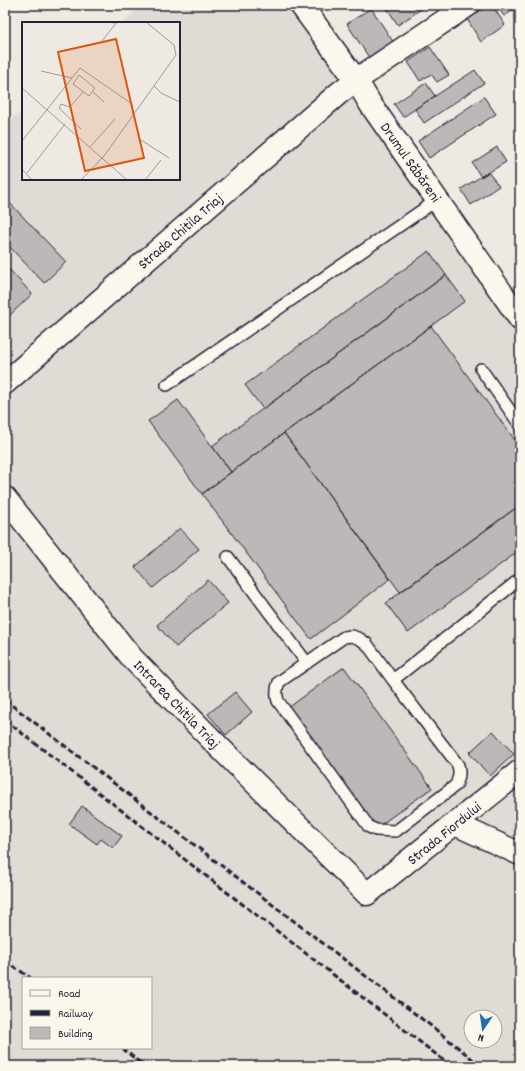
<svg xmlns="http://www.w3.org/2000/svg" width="525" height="1071" viewBox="0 0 525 1071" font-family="Dekko,sans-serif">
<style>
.built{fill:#dfdbd5;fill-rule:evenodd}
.building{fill:#bcb8b8;stroke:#22223b}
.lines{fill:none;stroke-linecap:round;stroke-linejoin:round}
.service-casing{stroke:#22223b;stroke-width:14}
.minor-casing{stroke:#22223b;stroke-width:25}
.secondary-casing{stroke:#22223b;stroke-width:25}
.service{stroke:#fbf7ec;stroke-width:11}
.minor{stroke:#fbf7ec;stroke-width:22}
.secondary{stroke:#fbf7ec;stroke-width:22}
.rail{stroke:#22223b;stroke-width:3;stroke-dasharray:6 3;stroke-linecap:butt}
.labels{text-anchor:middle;stroke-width:3;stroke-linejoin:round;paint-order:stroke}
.street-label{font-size:15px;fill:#22223b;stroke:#fbf7ec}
.inset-road{fill:none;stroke:#9c9a9f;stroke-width:1}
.view{fill:#de560e;fill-opacity:0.15;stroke:#de560e;stroke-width:2}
.inset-edge{fill:none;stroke:#22223b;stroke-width:2}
</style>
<rect width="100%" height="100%" fill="#eeeae2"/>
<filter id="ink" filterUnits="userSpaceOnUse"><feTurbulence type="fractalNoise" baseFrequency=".025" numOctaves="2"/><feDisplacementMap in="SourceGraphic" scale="8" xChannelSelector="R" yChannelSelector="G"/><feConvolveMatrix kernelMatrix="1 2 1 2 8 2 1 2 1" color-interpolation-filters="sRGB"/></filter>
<g filter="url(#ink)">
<path class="built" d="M143 5H314L520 303V1066H5V125L23 110V179H179V23H122ZM23 978H151V1048H23ZM471 1017H495V1041H471Z"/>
<path class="building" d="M385 5H427L398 25Z
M489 5H492L505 25 481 42 467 19Z
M496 5H520V6L504 16Z
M371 8 394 43 370 59 347 24Z
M430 47 449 75 437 82 431 74 420 81 408 62Z
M475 70 484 83 424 123 415 109Z
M426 83 435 96 403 117 394 104Z
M484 97 496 114 429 158 418 141Z
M497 147 506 162 481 177 472 163Z
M488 172 499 186 471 205 461 189Z
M5 198 66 262 44 283 5 242Z
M429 251 446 275 263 409 245 385Z
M5 265 32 294 9 316 5 312Z
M446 275 465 301 231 472 212 446Z
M431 326 520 447V505L400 592 284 433Z
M178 400 231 472 202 494 148 421Z
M284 433 390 579 311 639 202 494Z
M520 505V550L408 633 386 603Z
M180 528 199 549 153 588 135 567Z
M208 580 228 603 176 647 157 625Z
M344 667 432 788 376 828 288 708Z
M235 692 252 712 226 735 208 714Z
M493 731 514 754 490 776 469 753Z
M82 806 122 836 113 848 101 839 97 844 69 824Z"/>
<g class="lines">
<g class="service-casing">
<path id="service" d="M481 369 520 425
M167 385 437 200
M228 557 307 663
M352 636 360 639 367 644 393 680 458 765C460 773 459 777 456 785L396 831 376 830 369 827 278 701C276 694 276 689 279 682L344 637Z
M393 680 520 579"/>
</g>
<g class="minor-casing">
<path id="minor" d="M5 383 339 93 356 80 468 5
M5 498 132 658 218 746 367 894 520 771
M455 824 520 854"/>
</g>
<g class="secondary-casing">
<path id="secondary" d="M301 5 356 80 371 105 520 319"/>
</g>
<use href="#service" class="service"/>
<use href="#minor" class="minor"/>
<use href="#secondary" class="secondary"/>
<path class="rail" d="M5 700 435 1029 481 1066
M5 720 451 1066
M5 961 31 978
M122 1048 144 1066"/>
</g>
</g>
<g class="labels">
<g class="street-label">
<text transform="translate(411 162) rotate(55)" y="5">Drumul Săbăreni</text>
<text transform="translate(180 231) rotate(-41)" y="5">Strada Chitila Triaj</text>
<text transform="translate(177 704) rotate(46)" y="5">Intrarea Chitila Triaj</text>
<text transform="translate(444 833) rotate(-39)" y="5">Strada Fiordului</text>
</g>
</g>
<g transform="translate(22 22)">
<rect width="158" height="158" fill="#eeeae2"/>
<path class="inset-road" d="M77 0 95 1M80 19 95 0M19 49 50 56M57 53 73 66 67 74 51 62ZM132 64 139 71 158 80M0 66 105 158M71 70 82 80M59 107 37 86 39 82 48 85 61 70M119 118 147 136M0 119 58 46 110 82 111 93M68 125 93 97M0 147 10 158M5 151 43 102M59 158 82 134 154 33 152 23 124 0M123 158 139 138"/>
<path class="view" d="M94 17 122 136 63 149 36 30Z"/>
<rect width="158" height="158" class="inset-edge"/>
</g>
<rect width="525" height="1071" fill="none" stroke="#fbf7ec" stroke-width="20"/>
<rect x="10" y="10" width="505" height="1051" fill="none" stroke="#22223b" stroke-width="1.5" filter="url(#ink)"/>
<rect x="22" y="977" width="130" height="72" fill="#fbf7ec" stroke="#a4a2a5"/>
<rect x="30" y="990" width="20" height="6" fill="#fbf7ec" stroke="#a4a2a5"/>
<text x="58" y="997" font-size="12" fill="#22223b">Road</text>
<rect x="30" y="1010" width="20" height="6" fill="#22223b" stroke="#a4a2a5"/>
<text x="58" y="1017" font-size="12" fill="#22223b">Railway</text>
<rect x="30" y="1027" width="20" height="12" fill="#bcb8b8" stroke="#a4a2a5"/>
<text x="58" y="1037" font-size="12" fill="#22223b">Building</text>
<g transform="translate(483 1029) rotate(193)"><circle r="19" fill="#fbf7ec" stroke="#a4a2a5"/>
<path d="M0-3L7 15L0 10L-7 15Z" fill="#1f6fb2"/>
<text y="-6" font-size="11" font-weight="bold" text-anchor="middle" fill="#22223b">N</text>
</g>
</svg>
